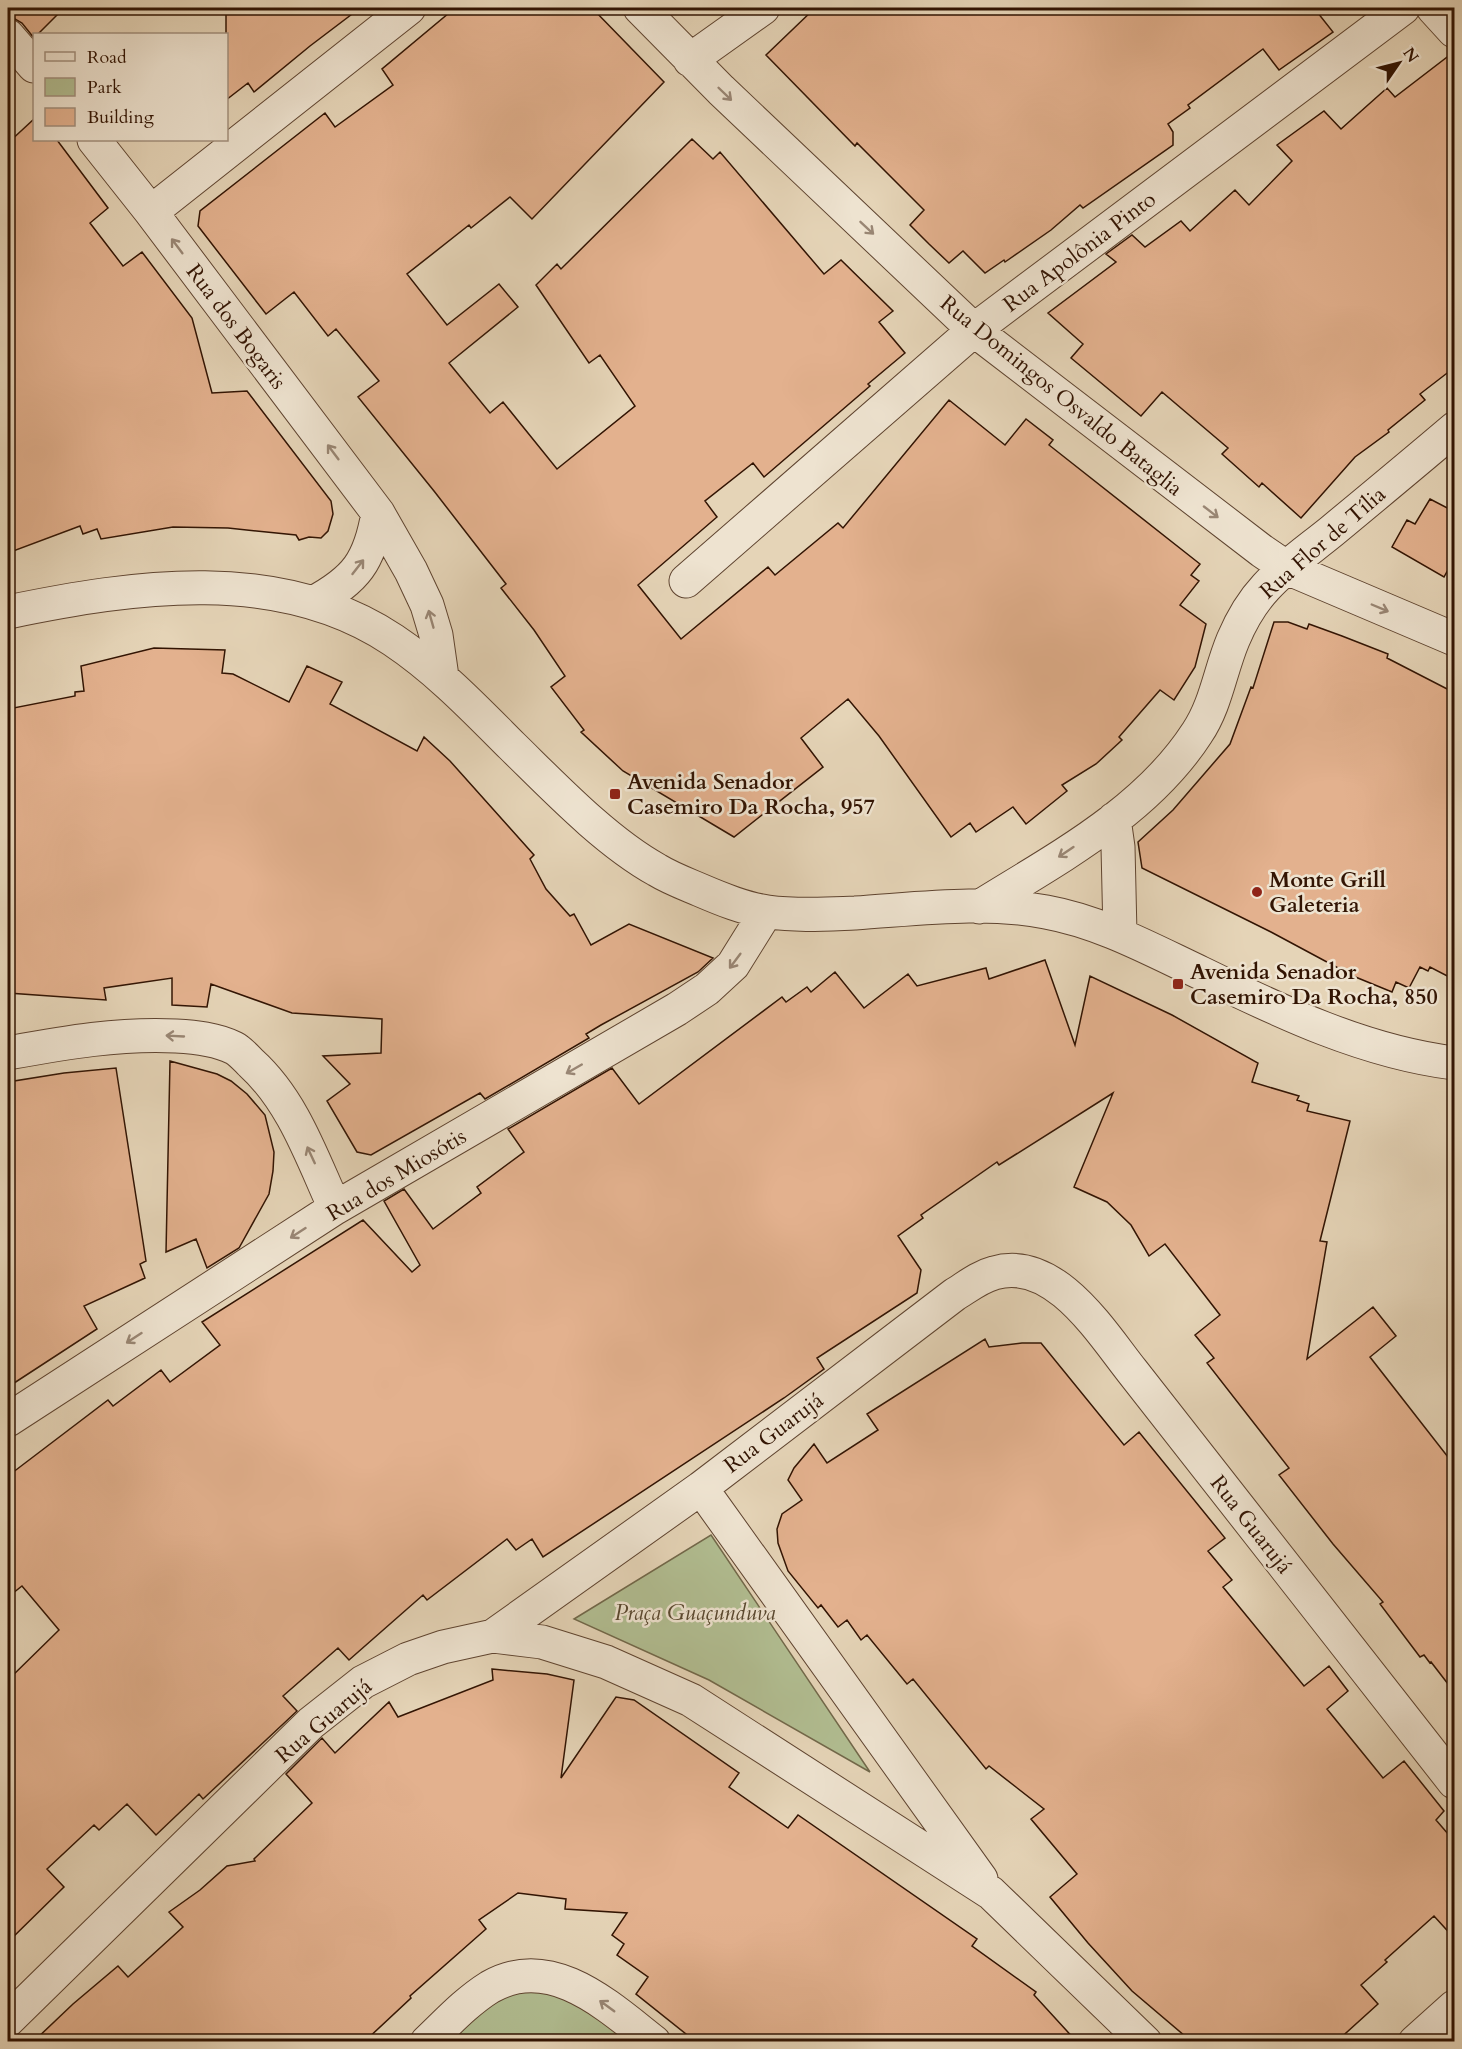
<svg xmlns="http://www.w3.org/2000/svg" width="1462" height="2049" viewBox="0 0 1462 2049" font-family="Cardo,serif">
<style>
.green{fill:#b1bd91;stroke:#72684a;stroke-width:1.5}
.building{fill:#e3b18e;stroke:#321403;stroke-width:1.5}
.lines{fill:none;stroke-linecap:round;stroke-linejoin:round}
.minor-casing{stroke:#5f4430;stroke-width:35}
.minor{stroke:#eee3d0;stroke-width:33}
.oneway{stroke:#998674}
.poi-dot{fill:#8f2418;stroke:#eee3d0;stroke-width:2}
.labels{text-anchor:middle;stroke-width:5;stroke-linejoin:round;paint-order:stroke}
.street-label{font-size:22px;fill:#321403;stroke:#eee3d0}
.poi-label{font-size:22px;font-weight:bold;fill:#321403;stroke:#eee3d0;text-anchor:start}
.park-label{font-size:22px;font-style:italic;fill:#58472e;stroke:#eee3d0}
</style>
<rect width="100%" height="100%" fill="#e5d4b7"/>
<filter id="stains"><feTurbulence type="fractalNoise" baseFrequency=".00333" numOctaves="4"/><feColorMatrix values="0 0 0 0 .2 0 0 0 0 .09 0 0 0 0 .02 0 0 0 .5 -.17"/></filter>
<radialGradient id="worn" r=".72"><stop offset=".6" stop-color="#630" stop-opacity="0"/><stop offset="1" stop-color="#630" stop-opacity=".3"/></radialGradient>
<path class="green" d="M711 1535 870 1772 709 1680 574 1619Z
M525 1987 559 1990 639 2042H443L496 1997Z"/>
<path class="building" d="M8 8H64L38 34H34V38L22 23 15 19 8 18Z
M226 8H360L310 46 254 92 248 83 226 100Z
M455 8H592L664 82 532 219 510 197 471 228 469 225 407 274 447 325 499 284 518 307 449 363 490 413 503 402 557 469 635 406 600 355 589 363 536 285 557 264 561 269 692 139 713 159 720 152 824 274 841 260 893 311 879 322 905 353 868 384 870 386 764 477 753 463 705 501 717 517 638 585 681 639 768 567 775 575 838 523 843 528 949 400 1005 445 1026 419 1053 440 1049 445 1200 564 1191 575 1199 581 1180 605 1206 624 1195 667 1174 700 1160 690 1119 737 1122 740 1096 764 1062 785 1067 791 1026 824 1013 807 976 832 970 823 951 837 879 736 848 699 801 738 823 767 734 837 623 771 581 732 584 730 551 687 565 676 534 630 501 588 506 584 434 491 358 397 379 381 336 329 328 336 294 292 266 314 198 226 200 211 325 113 335 127 393 85 382 69Z
M815 8H1314L1333 32 1279 70 1263 49 1188 105 1190 108 1168 124 1173 132V145L1083 208 1080 205 1051 230 1005 262 1004 260 985 273 963 251 949 263 929 244 910 225 924 210 857 143 855 146 766 55Z
M1455 51V367L1420 394 1425 400 1388 430 1389 432 1355 457 1301 518 1262 483 1259 487 1222 454 1228 448 1162 392 1141 416 1071 358 1083 344 1048 313 1116 262 1106 254 1132 235 1145 247 1181 221 1190 231 1235 190 1249 205 1292 161 1277 145 1324 111 1341 129 1387 88 1395 97Z
M34 119V140H57L108 208 90 223 123 266 142 252 192 318 212 393 247 391 331 501 333 514 328 531 321 538 309 537 299 540 296 535 228 528 173 527 101 539 97 529 83 534 80 526 8 553V143Z
M1430 499 1455 512V557L1444 577 1392 547 1407 520 1415 524Z
M1274 622H1288L1307 629 1309 624 1342 636 1388 654 1387 658 1455 693V980L1430 967 1428 971 1420 967 1409 988 1396 982 1392 992 1353 976 1271 932 1142 868 1138 842 1173 810 1230 744 1251 687 1253 688Z
M154 648 225 650 222 673 233 674 289 702 307 666 342 682 330 704 417 751 424 737 450 761 534 855 530 859 546 889 570 916 574 914 591 945 629 924 713 958 698 972 601 1025 586 1034 589 1038 485 1099 480 1093 371 1155 357 1152 327 1101 350 1084 323 1056 381 1053 382 1019 292 1013 211 984 207 1007 172 1005V978L104 988 106 1000 8 993V709L75 696V692L84 691 81 666Z
M1045 960 1075 1045 1090 976 1172 1015 1258 1063 1252 1082 1299 1096 1297 1100 1309 1104 1307 1111 1350 1121 1320 1241 1327 1242 1307 1359 1373 1307 1396 1336 1370 1357 1455 1466V1693L1431 1662 1430 1663 1424 1655 1420 1657 1380 1604 1383 1602 1333 1544 1279 1475 1289 1468 1207 1363 1214 1358 1195 1335 1220 1315 1165 1244 1149 1256 1131 1225 1107 1202 1074 1187 1113 1093 999 1165 997 1162 921 1215 923 1218 898 1236 921 1270 917 1293 817 1358 824 1369 784 1398 543 1557 532 1539 516 1550 507 1539 427 1600 423 1595 349 1660 338 1648 283 1696 297 1711 203 1799 199 1794 156 1835 127 1804 99 1830 94 1825 47 1869 64 1887 8 1942V1680L59 1630 22 1586 8 1597V1476L108 1400 113 1406 161 1370 170 1382 220 1345 202 1322 363 1220 412 1272 420 1265 384 1201 404 1189 433 1229 481 1193 477 1187 524 1152 508 1129 612 1068 639 1104 782 997 786 1002 807 987 811 992 835 972 864 1008 908 974 917 986 986 968 989 979Z
M170 1061 217 1074 231 1081 247 1094 265 1115 274 1152 273 1171 269 1194 239 1248 207 1268 196 1239 166 1252Z
M116 1068 146 1261 140 1264 145 1278 84 1306 97 1329 8 1387V1082L64 1073Z
M985 1339 989 1347 1022 1343H1041L1124 1445 1139 1432 1225 1538 1208 1551 1232 1580 1223 1587 1304 1686 1329 1666 1348 1691 1327 1709 1383 1778 1404 1761 1444 1811 1436 1820 1455 1842V1939L1434 1916 1385 1960 1387 1962 1361 1985 1378 2004 1336 2042H1192L1132 1991 1088 1943 1050 1897 1077 1874 1031 1819 1044 1809 989 1766 986 1769 913 1679 907 1684 867 1635 861 1640 847 1620 838 1627 821 1605 818 1608 788 1571 778 1543 777 1529 782 1514 802 1500 788 1480 794 1468 814 1444 827 1463 878 1430 867 1414Z
M492 1669 547 1674 574 1680 561 1778 616 1697 634 1700 739 1773 729 1787 788 1828 798 1815 977 1939 972 1946 1036 1992 1034 1995 1077 2042H696L636 1994 648 1977 617 1955 624 1944 612 1935 627 1913 565 1909 566 1899 518 1893 479 1920 486 1929 410 1996 411 1998 364 2042H33L73 2004 118 1966 128 1977 183 1927 169 1912 200 1890 227 1866 255 1861 254 1859 312 1803 286 1774 322 1738 335 1753 389 1702 398 1717 493 1680Z"/>
<g class="lines">
<g class="minor-casing">
<path id="minor" d="M640 8 721 90 974 330 1262 551 1287 568 1454 639
M1433 8 1454 31
M8 36 34 66
M690 60 763 8
M94 140 151 212 378 513 411 571 427 605 436 635 442 677
M151 212 409 8
M686 581 974 330 1403 8
M313 603C356 580 370 561 378 513
M8 612C134 586 279 564 393 640 438 670 475 709 512 746 554 787 605 841 657 870 670 878 686 884 700 890 721 899 745 909 768 912 797 916 827 914 855 913 918 909 984 900 1046 912 1101 922 1150 949 1201 973 1281 1012 1365 1052 1454 1063
M1114 819 1118 847 1120 934
M979 907C1056 859 1146 812 1197 733 1216 705 1220 671 1233 640 1241 621 1252 602 1266 587 1285 566 1310 549 1332 531 1373 497 1414 463 1454 429
M8 1053C64 1043 119 1033 176 1036 195 1037 216 1039 234 1048 240 1051 246 1058 251 1063 293 1101 312 1158 335 1208
M8 1420 335 1208 677 1009 707 989 733 965 766 912
M701 1488 981 1879
M493 1636 542 1642 606 1662 691 1700 991 1893 1145 2042
M8 2020 311 1723 363 1682 408 1659 443 1647 493 1636 701 1488 954 1295C967 1287 979 1277 994 1273 1054 1255 1101 1332 1132 1371L1454 1782
M427 2042C447 2023 466 2002 490 1987 551 1952 608 2006 654 2042
M1415 2042 1454 2007"/>
</g>
<use href="#minor" class="minor"/>
</g>
<defs><path id="oneway-shaft" d="M-6 0H5M1.5-3L5.5 0L1.5 3" fill="none" stroke-width="1.6" stroke-linecap="round" stroke-linejoin="round" transform="scale(1.5)"/></defs>
<g class="oneway">
<use href="#oneway-shaft" transform="translate(725 94) rotate(44)"/>
<use href="#oneway-shaft" transform="translate(867 228) rotate(43)"/>
<use href="#oneway-shaft" transform="translate(177 246) rotate(-127)"/>
<use href="#oneway-shaft" transform="translate(333 452) rotate(-127)"/>
<use href="#oneway-shaft" transform="translate(1211 512) rotate(38)"/>
<use href="#oneway-shaft" transform="translate(358 567) rotate(-52)"/>
<use href="#oneway-shaft" transform="translate(1380 608) rotate(23)"/>
<use href="#oneway-shaft" transform="translate(431 619) rotate(-106)"/>
<use href="#oneway-shaft" transform="translate(1066 852) rotate(146)"/>
<use href="#oneway-shaft" transform="translate(735 961) rotate(127)"/>
<use href="#oneway-shaft" transform="translate(175 1036) rotate(-177)"/>
<use href="#oneway-shaft" transform="translate(574 1069) rotate(150)"/>
<use href="#oneway-shaft" transform="translate(311 1155) rotate(-115)"/>
<use href="#oneway-shaft" transform="translate(298 1233) rotate(147)"/>
<use href="#oneway-shaft" transform="translate(134 1338) rotate(147)"/>
<use href="#oneway-shaft" transform="translate(607 2006) rotate(-144)"/>
</g>
<g class="poi-dot">
<rect x="609" y="788" width="12" height="12" rx="3"/>
<circle cx="1257" cy="892" r="6"/>
<rect x="1172" y="978" width="12" height="12" rx="3"/>
</g>
<g class="labels">
<g class="street-label">
<text transform="translate(1079 251) rotate(-37)" y="8">Rua Apolônia Pinto</text>
<text transform="translate(237 326) rotate(53)" y="8">Rua dos Bogaris</text>
<text transform="translate(1062 395) rotate(39)" y="8">Rua Domingos Osvaldo Bataglia</text>
<text transform="translate(1322 542) rotate(-41)" y="8">Rua Flor de Tília</text>
<text transform="translate(396 1174) rotate(-31)" y="8">Rua dos Miosótis</text>
<text transform="translate(773 1432) rotate(-37)" y="8">Rua Guarujá</text>
<text transform="translate(1252 1524) rotate(52)" y="8">Rua Guarujá</text>
<text transform="translate(323 1720) rotate(-40)" y="8">Rua Guarujá</text>
</g>
<g class="poi-label">
<text x="627" y="789">Avenida Senador<tspan x="627" dy="25">Casemiro Da Rocha, 957</tspan></text>
<text x="1269" y="887">Monte Grill<tspan x="1269" dy="25">Galeteria</tspan></text>
<text x="1190" y="979">Avenida Senador<tspan x="1190" dy="25">Casemiro Da Rocha, 850</tspan></text>
</g>
<g class="park-label">
<text x="695" y="1620">Praça Guaçunduva</text>
</g>
</g>
<rect width="1462" height="2049" fill="none" stroke="#e5d4b7" stroke-width="30"/>
<rect x="9" y="9" width="1444" height="2031" fill="none" stroke="#321403" stroke-width="3"/>
<rect x="15" y="15" width="1432" height="2019" fill="none" stroke="#321403" stroke-width="1.5"/>
<rect x="33" y="33" width="195" height="108" fill="#eee3d0" stroke="#a3907e" stroke-width="1.5"/>
<rect x="45" y="52" width="30" height="9" fill="#eee3d0" stroke="#a3907e" stroke-width="1.5"/>
<text x="87" y="63" font-size="18" fill="#321403">Road</text>
<rect x="45" y="78" width="30" height="18" fill="#b1bd91" stroke="#a3907e" stroke-width="1.5"/>
<text x="87" y="93" font-size="18" fill="#321403">Park</text>
<rect x="45" y="108" width="30" height="18" fill="#e3b18e" stroke="#a3907e" stroke-width="1.5"/>
<text x="87" y="123" font-size="18" fill="#321403">Building</text>
<g transform="translate(1399 63) rotate(55)" stroke="#eee3d0" stroke-width="4.5" paint-order="stroke">
<path d="M0-4.5L10 22L0 15L-10 22Z" fill="#321403"/>
<text y="-9" font-size="16" font-weight="bold" text-anchor="middle" fill="#321403">N</text>
</g>
<rect width="100%" height="100%" filter="url(#stains)"/>
<rect width="100%" height="100%" fill="url(#worn)"/>
</svg>
